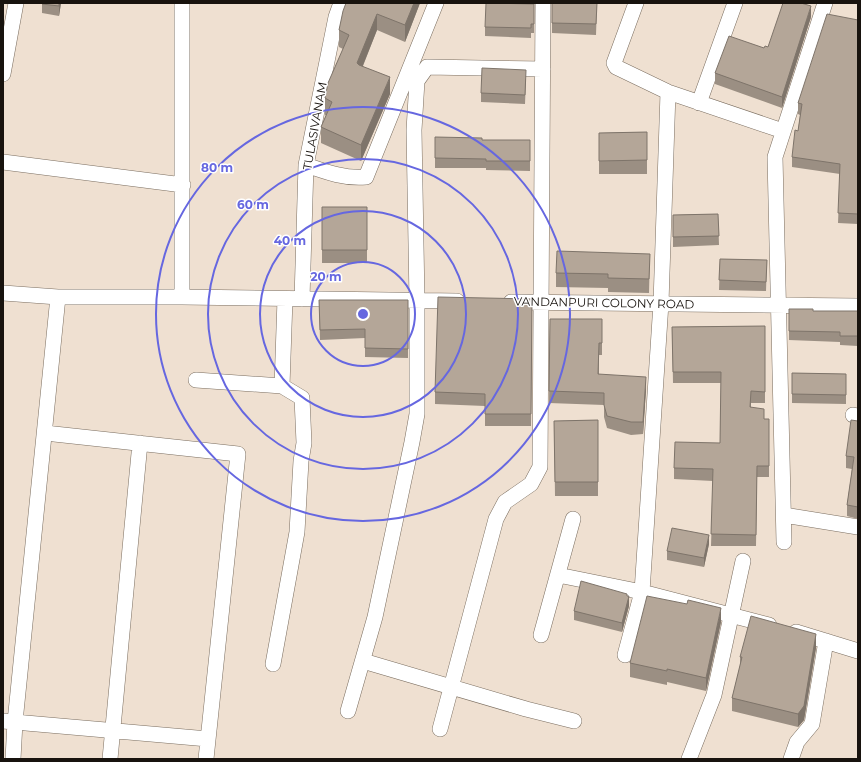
<svg xmlns="http://www.w3.org/2000/svg" width="861" height="762" viewBox="0 0 861 762" font-family="Montserrat,sans-serif">
<style>
.lines{fill:none;stroke-linecap:round;stroke-linejoin:round}
.street-casing{stroke:#7b6e60;stroke-width:16}
.street{stroke:#fff;stroke-width:15}
.wall{fill:#9b8f83}
.shaded-wall{fill:#7e746a}
.building{fill:#b4a698;stroke:#7e746a}
.ring{fill:none;stroke:#6667e0;stroke-width:2}
.labels{text-anchor:middle;stroke-width:3;stroke-linejoin:round;paint-order:stroke}
.street-label{font-size:12px;fill:#18130e;stroke:#fff}
.centre{fill:#6667e0;stroke:#fff;stroke-width:2}
.ring-label{font-size:12px;text-anchor:middle;font-weight:bold;fill:#6667e0;stroke:#fff;stroke-width:3;stroke-linejoin:round;paint-order:stroke}
</style>
<rect width="100%" height="100%" fill="#efe0d1"/>
<g class="lines">
<g class="street-casing">
<path id="street" d="M182 3V297
M636 3 614 63 616 67 668 92 783 131
M3 74 16 3
M699 103 735 3
M3 162 183 185
M306 165C326 172 345 179 366 177L436 3
M3 293 58 297H182L457 301
M302 299 306 165 336 17 341 3
M511 302 858 306
M196 380 282 386 302 398 304 443 301 461 297 532 273 664
M282 386 285 299
M853 415 858 416
M45 433 238 454 206 759
M784 515 858 527
M784 542 775 157 825 3
M558 575 642 592 769 625
M796 632 858 651
M541 635 573 519
M625 655 642 592 661 303 668 92
M363 661 526 709 574 721
M348 711 375 617 412 442 417 414V301L414 130 417 81 427 67 543 69
M3 721 208 739
M440 729 496 519 505 502 531 484 540 467 543 3
M13 759 15 722 58 297
M110 759 140 443
M689 759 714 695 743 561
M791 759 797 742 812 724 826 641"/>
</g>
<use href="#street" class="street"/>
</g>
<path class="wall" d="M42 3H61L59 16 42 13Z
M346 3H420L405 42 377 30 363 66 390 94 361 161 321 143V127L326 115H325V98L343 49 339 47V30Z
M552 3H602V4H597L596 35 552 33Z
M534 4V33H531V38L485 36V27Z
M811 17 782 108 715 84V73L764 48 768 47Z
M858 20V224L838 223 840 174 792 167V157L798 131 800 115 798 114V103Z
M526 79 525 104 481 102V93Z
M647 132V174H599V133Z
M435 137 482 140H530V171L486 170V168H435Z
M322 207H367V263H322Z
M718 214 719 245 673 247V215Z
M650 254 649 293 608 292V288L556 287V273Z
M720 259 767 260 766 291 719 290Z
M532 299 531 426H485V406L435 404V392Z
M319 300H408V358L365 357V338L320 340Z
M789 309 813 311H858V346L840 345V342L789 340Z
M550 319H602V355H599V374L646 389 643 434 631 435 607 428 604 417V405L549 403Z
M765 326V403H751V407L764 419H769V477H757L756 546H711L713 481 674 479V468L720 443 721 383H673L672 327Z
M792 373 846 374V404L792 403Z
M598 420V496H555L554 421Z
M858 421V519L847 516V505L852 469 846 468V456Z
M709 544 704 567 667 560V551Z
M627 596 629 606 622 632 574 620V611Z
M721 622 706 691 667 682V685L630 677V663Z
M816 648 804 720 798 727 732 711V698L740 666V657Z"/>
<path class="shaded-wall" d="M59 3H61L59 16Z
M414 3H420L405 42V25Z
M811 6V17L782 108V97Z
M377 14V30L357 80V63Z
M390 77V94L361 161V145Z
M646 377V389L643 434V422Z
M709 535V544L704 567V558Z
M627 594V602L629 596V606L622 632V623Z
M721 608V622L706 691V678Z
M816 634V648L804 720 798 727V714Z"/>
<path class="building" d="M42 3H59V6L42 4Z
M346 3H414L405 25 377 14 357 63 359 65 390 77 361 145 321 127 332 102 325 98 328 83 349 35 339 30 343 11Z
M486 3 534 4V24H531V28L485 27Z
M552 3H597L596 24 552 23Z
M783 3H801L811 6 782 97 715 73 729 36 764 48 765 46 768 47Z
M827 14 858 20V214L838 213 840 164 792 157 795 130 798 131 802 104 798 103Z
M482 68 526 70 525 95 481 93Z
M647 132V160L599 161V133Z
M435 137 482 138V140H530V161H486V159L435 158Z
M322 207H367V250H322Z
M718 214 719 236 673 237V215Z
M557 251 650 254 649 279 608 278V274L556 273Z
M720 259 767 260 766 282 719 280Z
M438 297 532 299 531 414H485V394L435 392Z
M319 300H408V349L365 348V329L320 330Z
M789 309H813V311H858V336H840V332L789 331Z
M550 319H602V343H599L598 374 646 377 643 422H631L607 416 604 405V393L549 391Z
M765 326V392L751 391 750 407 764 409V419H769V466H757L756 535 711 534 713 469 674 468 675 442 720 443 721 372H673L672 327Z
M792 373 846 374V395L792 394Z
M598 420V482H555L554 421Z
M851 420 858 421V507L847 505 854 457 846 456Z
M672 528 709 535 704 558 667 551Z
M581 581 627 594V596H629L622 623 574 611Z
M647 596 687 604 688 600 721 608 706 678 667 669V671L630 663Z
M751 616 816 634 804 706 798 714 732 698 742 657H740Z"/>
<g class="ring">
<circle cx="363" cy="314" r="52"/>
<circle cx="363" cy="314" r="103"/>
<circle cx="363" cy="314" r="155"/>
<circle cx="363" cy="314" r="207"/>
</g>
<g class="labels">
<g class="street-label">
<text transform="translate(315 126) rotate(-80)" y="4">TULASIVANAM</text>
<text transform="translate(604 303) rotate(1)" y="4">VANDANPURI COLONY ROAD</text>
</g>
</g>
<circle cx="363" cy="314" r="6" class="centre"/>
<g class="ring-label">
<text x="217" y="172">80 m</text>
<text x="253" y="209">60 m</text>
<text x="290" y="245">40 m</text>
<text x="326" y="281">20 m</text>
</g>
<rect width="861" height="762" fill="none" stroke="#18130e" stroke-width="8"/>
</svg>
